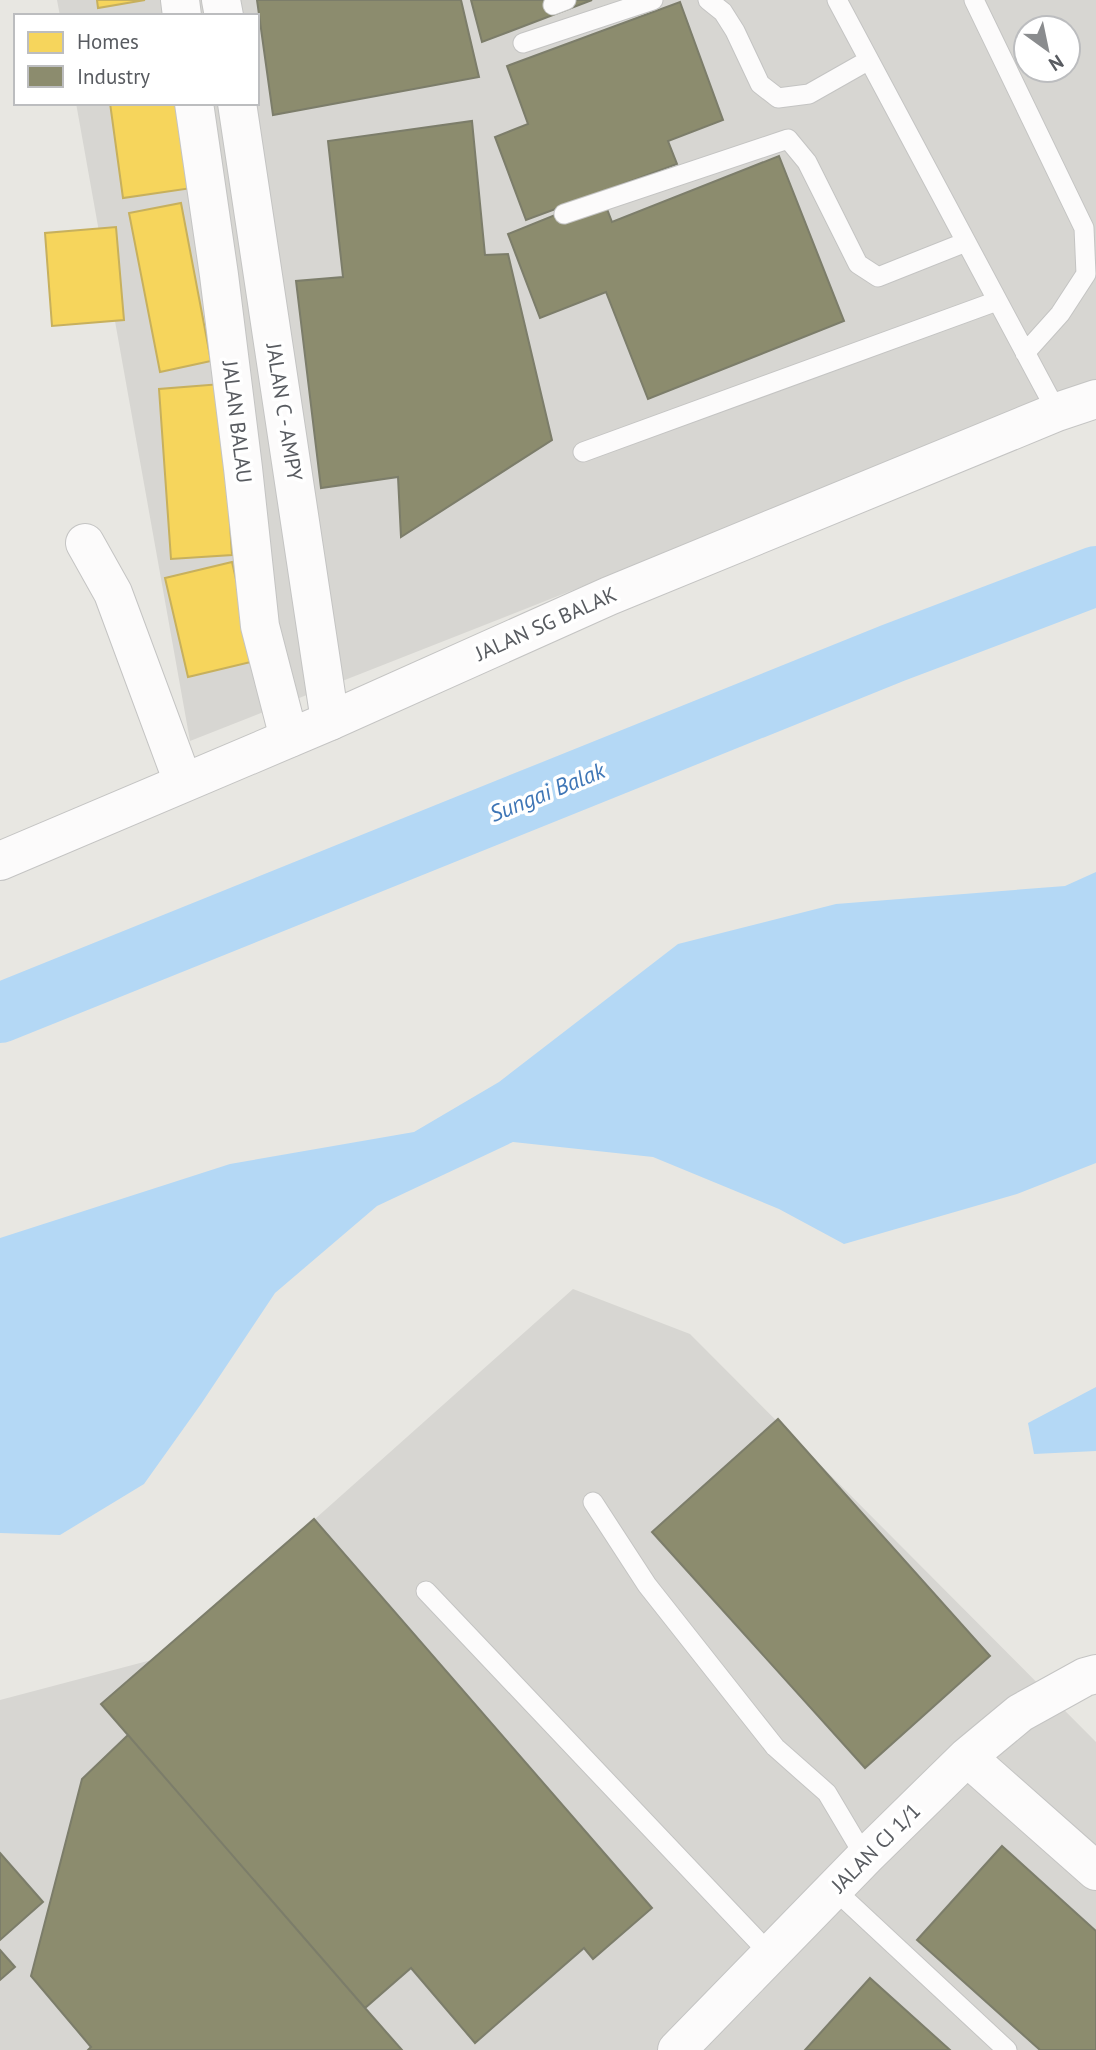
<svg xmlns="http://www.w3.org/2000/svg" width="1096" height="2050" viewBox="0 0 1096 2050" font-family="'PT Sans',sans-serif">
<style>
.industrial{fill:#d7d6d2;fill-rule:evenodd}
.water{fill:#b4d8f5}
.homes{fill:#f6d55c;stroke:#c7b05d;stroke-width:2}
.industry{fill:#8c8c6e;stroke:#7c7d6a;stroke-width:2}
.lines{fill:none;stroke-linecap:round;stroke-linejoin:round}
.river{stroke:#b4d8f5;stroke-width:60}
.service-casing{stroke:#c4c4c3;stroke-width:21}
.minor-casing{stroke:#c4c4c3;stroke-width:40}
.tertiary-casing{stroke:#c4c4c3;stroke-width:40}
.service{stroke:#fcfbfb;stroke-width:19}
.minor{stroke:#fcfbfb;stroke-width:38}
.tertiary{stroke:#fcfbfb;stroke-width:38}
.labels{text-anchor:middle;stroke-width:7;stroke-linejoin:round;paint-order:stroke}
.street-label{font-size:21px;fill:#585b60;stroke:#fff}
.water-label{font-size:23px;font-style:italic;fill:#3f76b6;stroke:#fff}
</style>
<rect width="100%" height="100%" fill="#e8e7e2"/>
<path class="industrial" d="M57 0H1096V384L190 741 76 103H257V16H60ZM1026 28H1068V70H1026Z
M573 1289 690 1334 1096 1742V2050H0V1700L159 1658Z"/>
<path class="water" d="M1096 872V1163L1017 1194 844 1244 779 1209 653 1157 513 1142 377 1206 275 1293 201 1404 144 1484 60 1535 0 1533V1238L230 1164 414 1132 499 1082 678 944 836 904 1065 886Z
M1096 1387V1451L1034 1454 1028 1423Z"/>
<path class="homes" d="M97 0H145L98 8Z
M110 103H181L192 188 123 198Z
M181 203 211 361 160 372 129 213Z
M116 227 124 320 52 326 45 233Z
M221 384 232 555 171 559 159 389Z
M232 562 255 661 188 677 165 578Z"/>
<path class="industry" d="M257 0H461L479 77 273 115Z
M471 0H592L482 42Z
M680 2 723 120 668 141 677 164 526 220 495 137 528 124 507 66Z
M472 121 485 255 508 254 552 440 401 537 398 477 321 488 296 281 343 277 328 141Z
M779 156 844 321 648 399 606 292 540 318 508 234 602 196 612 222Z
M778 1419 990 1656 865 1768 652 1532Z
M314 1519 652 1908 593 1959 584 1948 475 2043 411 1968 365 2008 101 1704Z
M128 1735 365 2008 402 2050H88L91 2047 31 1976 82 1779Z
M1002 1846 1096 1931V2050H1040L917 1940Z
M0 1853 43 1902 0 1940Z
M0 1950 15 1967 0 1980Z
M870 1978 950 2050H805Z"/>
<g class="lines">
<path class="river" d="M0 1013 893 653 1096 576"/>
<g class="service-casing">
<path id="service" d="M708 0 723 12 735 31 760 84 778 98 809 94 869 60
M837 0 1057 412
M974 0 1084 228 1086 274 1060 314 1025 353
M553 5 566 0
M523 43 653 0
M564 214 788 139 807 162 858 264 878 277 966 242
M583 452 997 301
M593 1502 647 1585 775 1747 827 1793 865 1857
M426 1591 771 1955
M834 1889 1007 2050"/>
</g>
<g class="minor-casing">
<path id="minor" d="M180 0 182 16
M221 0 224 16
M194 103 219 275 243 468 260 626 289 738
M237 103 330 721
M85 543 113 593 183 782
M967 1757 1096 1871
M677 2050 865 1857 967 1757 1020 1713 1085 1677 1096 1674"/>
</g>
<g class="tertiary-casing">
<path id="tertiary" d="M0 861 330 721 609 596 1057 412 1096 399"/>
</g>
<use href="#service" class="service"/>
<use href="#minor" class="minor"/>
<use href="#tertiary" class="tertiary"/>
</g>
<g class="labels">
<g class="street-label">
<text transform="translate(284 412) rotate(81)" y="7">JALAN C - AMPY</text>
<text transform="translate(237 422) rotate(83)" y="7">JALAN BALAU</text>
<text transform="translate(546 624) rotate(-24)" y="7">JALAN SG BALAK</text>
<text transform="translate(876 1848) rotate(-45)" y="7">JALAN CJ 1/1</text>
</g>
<g class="water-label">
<text transform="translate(547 792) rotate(-22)" y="8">Sungai Balak</text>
</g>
</g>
<rect x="14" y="14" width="245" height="91" fill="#ffffff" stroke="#bcbdbf" stroke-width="2"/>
<rect x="28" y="32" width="35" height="21" fill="#f6d55c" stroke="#bcbdbf" stroke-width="2"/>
<text x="77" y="49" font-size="21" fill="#585b60">Homes</text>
<rect x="28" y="66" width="35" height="21" fill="#8c8c6e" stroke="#bcbdbf" stroke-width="2"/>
<text x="77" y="84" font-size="21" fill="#585b60">Industry</text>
<g transform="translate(1047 49) rotate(147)"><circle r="33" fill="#ffffff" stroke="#bcbdbf" stroke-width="2"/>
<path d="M0-5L12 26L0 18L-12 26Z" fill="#8a8c8e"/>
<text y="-10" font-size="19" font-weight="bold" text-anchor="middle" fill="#585b60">N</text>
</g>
</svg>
